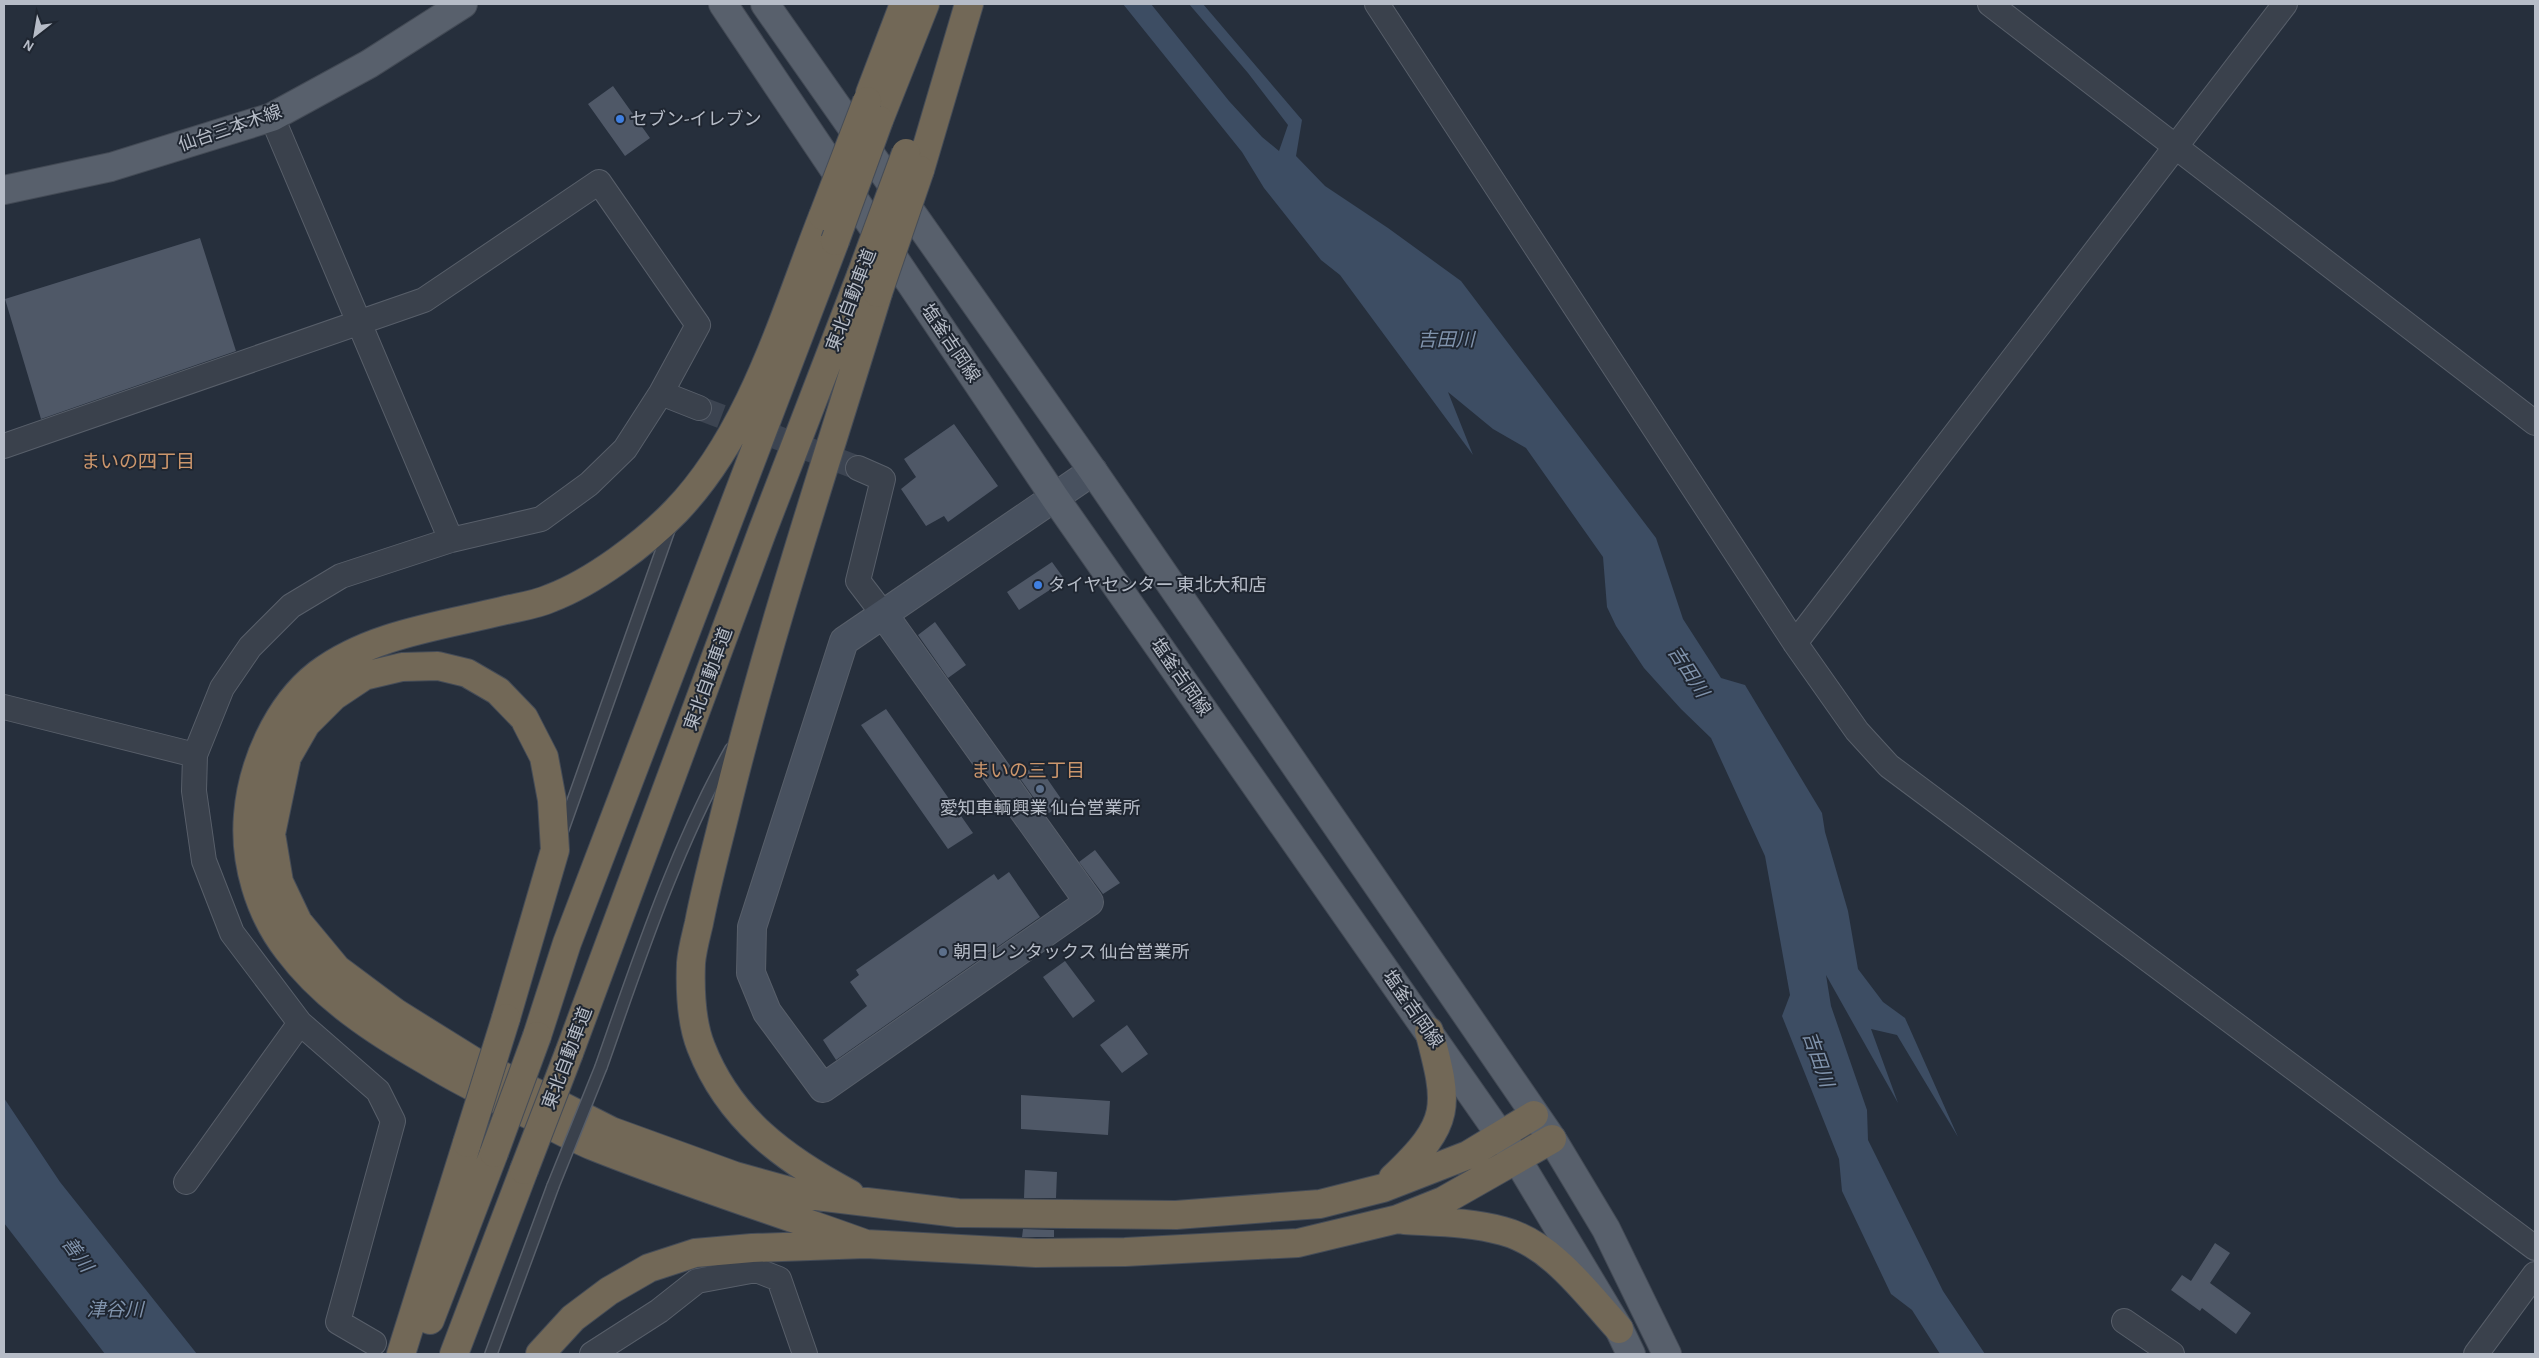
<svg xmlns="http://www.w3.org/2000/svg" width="2539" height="1358" viewBox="0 0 2539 1358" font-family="'Alegreya Sans','Noto Sans JP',sans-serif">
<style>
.water{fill:#3d4d63}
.building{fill:#4f5867}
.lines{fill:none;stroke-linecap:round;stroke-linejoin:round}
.street-tunnel{stroke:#3c4451;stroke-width:24;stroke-dasharray:24 12;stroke-linecap:butt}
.lane-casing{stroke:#585f6a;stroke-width:14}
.street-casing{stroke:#585f6a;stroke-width:26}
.secondary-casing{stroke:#585f6a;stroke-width:30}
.primary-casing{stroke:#434a55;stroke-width:30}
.highway-casing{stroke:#454c57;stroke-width:30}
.lane{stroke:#3a414c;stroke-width:11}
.street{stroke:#3a414c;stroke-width:24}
.secondary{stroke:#48515f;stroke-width:28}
.primary{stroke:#58606c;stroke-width:28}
.highway{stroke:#726857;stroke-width:28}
.lane-bridge-casing{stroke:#585f6a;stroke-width:14;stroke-linecap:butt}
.highway-bridge-casing{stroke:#454c57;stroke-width:30;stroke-linecap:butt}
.lane-bridge{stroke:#3a414c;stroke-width:11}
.highway-bridge{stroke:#726857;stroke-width:28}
.shop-dot{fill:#3f7fe0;stroke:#1f2631;stroke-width:2}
.service-dot{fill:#5c6f8a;stroke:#1f2631;stroke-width:2}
.labels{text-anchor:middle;stroke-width:4;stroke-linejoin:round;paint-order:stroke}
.poi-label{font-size:18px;fill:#b6bcc7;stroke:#1f2631;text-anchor:start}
.street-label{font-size:18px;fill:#b6bcc7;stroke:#1f2631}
.water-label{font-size:19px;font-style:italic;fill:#8093ac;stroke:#1f2631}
.neighbourhood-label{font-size:19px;fill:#cc966c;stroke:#1f2631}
</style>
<rect width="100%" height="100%" fill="#262f3c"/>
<path class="water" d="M1123 4H1151L1229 101 1262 137 1279 151 1288 125 1248 73 1189 4H1203L1302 120 1296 156 1325 186 1388 228 1461 281 1656 538 1683 619 1721 678 1745 685 1822 813 1825 832 1848 911 1858 969 1883 1002 1905 1018 1958 1137 1897 1035 1871 1029 1898 1103 1826 975 1831 1006 1867 1110 1868 1140 1943 1291 1985 1354H1940L1912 1310 1891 1294 1842 1191 1839 1159 1782 1016 1790 995 1765 856 1711 738 1681 709 1644 668 1616 626 1607 607 1603 557 1526 448 1493 429 1448 392 1473 455 1340 275 1321 260 1264 188 1242 152Z
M4 1098 60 1182 197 1354H105L4 1223Z"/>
<path class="building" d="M613 86 650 138 625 156 588 104Z
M200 238 236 351 41 419 5 299Z
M954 424 998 486 948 522 944 516 926 526 901 489 916 477 904 459Z
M1052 562 1065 580 1019 610 1007 592Z
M935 622 966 665 948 678 918 635Z
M886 709 973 833 948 849 861 725Z
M1037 764 1064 803 1046 815 1019 777Z
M1095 850 1120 883 1103 894 1079 862Z
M1009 872 1040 917 836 1060 823 1040 867 1006 850 982 859 975 856 970 994 874 998 880Z
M1065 961 1095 1001 1073 1018 1043 977Z
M1127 1025 1148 1054 1122 1073 1100 1045Z
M1021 1095 1110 1101 1108 1135 1021 1129Z
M1025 1170 1057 1172 1056 1198H1024Z
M1023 1229 1054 1230V1237H1022Z
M2215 1243 2230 1253 2210 1283 2251 1313 2236 1334 2202 1308 2200 1311 2171 1290 2182 1275 2191 1281Z"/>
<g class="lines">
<path class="street-tunnel" d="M699 408 858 468"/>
<g class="lane-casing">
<path id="lane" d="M562 832 670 527
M601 1067C639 959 675 849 731 749
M491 1354 553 1186"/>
</g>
<g class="street-casing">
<path id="street" d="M1377 4 1795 643 1857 731 1889 766 2535 1248
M1990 4 2535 423
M272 117 451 540
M661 393 699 408
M4 446 424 300 599 182 698 325 661 393 625 449 589 484 541 519 451 540 341 576 291 606 250 647 222 688 195 755 194 791 204 861 232 933 300 1023 378 1091 393 1121 338 1322 374 1343
M858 468 883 479 858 581 884 615
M1795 643 2285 4
M4 707 195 755
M186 1182 300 1023
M2124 1321 2172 1354
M592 1354 659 1311 697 1281 756 1270 779 1279 805 1354
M2476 1354 2535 1274"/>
</g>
<g class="secondary-casing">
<path id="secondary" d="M884 615 1089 902 823 1088 767 1012 751 973 752 927 844 641 1093 471"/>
</g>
<g class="primary-casing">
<path id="primary" d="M723 4 1055 498 1517 1159 1619 1329 1631 1354
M765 4 1093 471 1552 1139 1606 1229 1667 1354
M4 190 111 167 272 117 369 64 463 4"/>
</g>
<g class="highway-casing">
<path id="highway" d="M870 93 904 4
M879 120 925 4
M920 170 969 4
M823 216C784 315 751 433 676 511 644 544 593 582 551 598 536 605 518 607 502 611 440 626 369 635 318 674 277 706 252 765 248 815 244 862 259 913 288 950 324 998 376 1032 427 1061 461 1082 496 1099 532 1116 552 1126 573 1138 593 1146 683 1182 775 1211 866 1244
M506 1018 555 850 552 800 544 757 524 718 498 691 467 673 438 666 402 667 364 676 334 696 306 724 287 757 271 834 279 882 298 922 337 969 396 1013 473 1061 611 1131 735 1176 800 1194 958 1213 1176 1215 1320 1204 1383 1188 1468 1155 1534 1115
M537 1036 567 943 835 241
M569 1053 762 532 861 275
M1393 1178C1452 1122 1449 1107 1429 1031
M850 1194C784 1159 729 1119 701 1047 691 1022 690 989 691 963 692 950 696 936 699 923 707 881 719 839 729 797 771 627 827 460 878 293
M1404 1220C1437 1222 1471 1222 1503 1231 1552 1244 1587 1294 1619 1329
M430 1320 494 1153
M401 1354 467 1143
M454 1354 524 1170
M540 1354 573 1318 609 1291 649 1268 695 1253 752 1248 866 1244 1036 1253 1125 1252 1298 1243 1398 1219 1443 1201 1552 1139"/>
</g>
<use href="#lane" class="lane"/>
<use href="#street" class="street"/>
<use href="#secondary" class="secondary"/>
<use href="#primary" class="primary"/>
<use href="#highway" class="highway"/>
<g class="lane-bridge-casing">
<path id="lane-bridge" d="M553 1186 601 1067"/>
</g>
<g class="highway-bridge-casing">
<path id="highway-bridge" d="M823 216 867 101
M835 241 879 120
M861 275 906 153
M878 293 920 170
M467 1143 506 1018
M494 1153 537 1036
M524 1170 569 1053"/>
</g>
<use href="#lane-bridge" class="lane-bridge"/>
<use href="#highway-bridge" class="highway-bridge"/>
</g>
<g class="shop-dot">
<circle cx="620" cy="119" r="5"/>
<circle cx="1038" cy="585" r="5"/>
</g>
<g class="service-dot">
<circle cx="1040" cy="789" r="5"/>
<circle cx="943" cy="952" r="5"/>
</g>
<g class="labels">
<g class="poi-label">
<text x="630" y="125">セブン-イレブン</text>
<text x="1048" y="591">タイヤセンター 東北大和店</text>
<text x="1040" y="814" text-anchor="middle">愛知車輌興業 仙台営業所</text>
<text x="953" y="958">朝日レンタックス 仙台営業所</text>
</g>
<g class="street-label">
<text transform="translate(230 128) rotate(-19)" y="6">仙台三本木線</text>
<text transform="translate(851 300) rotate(-69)" y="6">東北自動車道</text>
<text transform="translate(951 343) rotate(56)" y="6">塩釜吉岡線</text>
<text transform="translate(1181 677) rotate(55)" y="6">塩釜吉岡線</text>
<text transform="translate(708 679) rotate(-70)" y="6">東北自動車道</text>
<text transform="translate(1413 1009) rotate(55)" y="6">塩釜吉岡線</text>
<text transform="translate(567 1058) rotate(-69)" y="6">東北自動車道</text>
</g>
<g class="water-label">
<text x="1446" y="346">吉田川</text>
<text transform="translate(1689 671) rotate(57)" y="7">吉田川</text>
<text transform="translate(1819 1059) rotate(71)" y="7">吉田川</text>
<text transform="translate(78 1254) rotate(54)" y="7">善川</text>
<text x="115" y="1316">津谷川</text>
</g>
<g class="neighbourhood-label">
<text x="138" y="468">まいの四丁目</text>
<text x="1028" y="777">まいの三丁目</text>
</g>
</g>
<rect width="2539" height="1358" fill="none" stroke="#b6bcc7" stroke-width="10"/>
<g transform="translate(35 35) rotate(211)" stroke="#1f2631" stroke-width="4" paint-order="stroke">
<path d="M0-4L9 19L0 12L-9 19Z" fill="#b6bcc7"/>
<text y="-8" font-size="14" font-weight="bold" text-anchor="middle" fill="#b6bcc7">N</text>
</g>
</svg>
